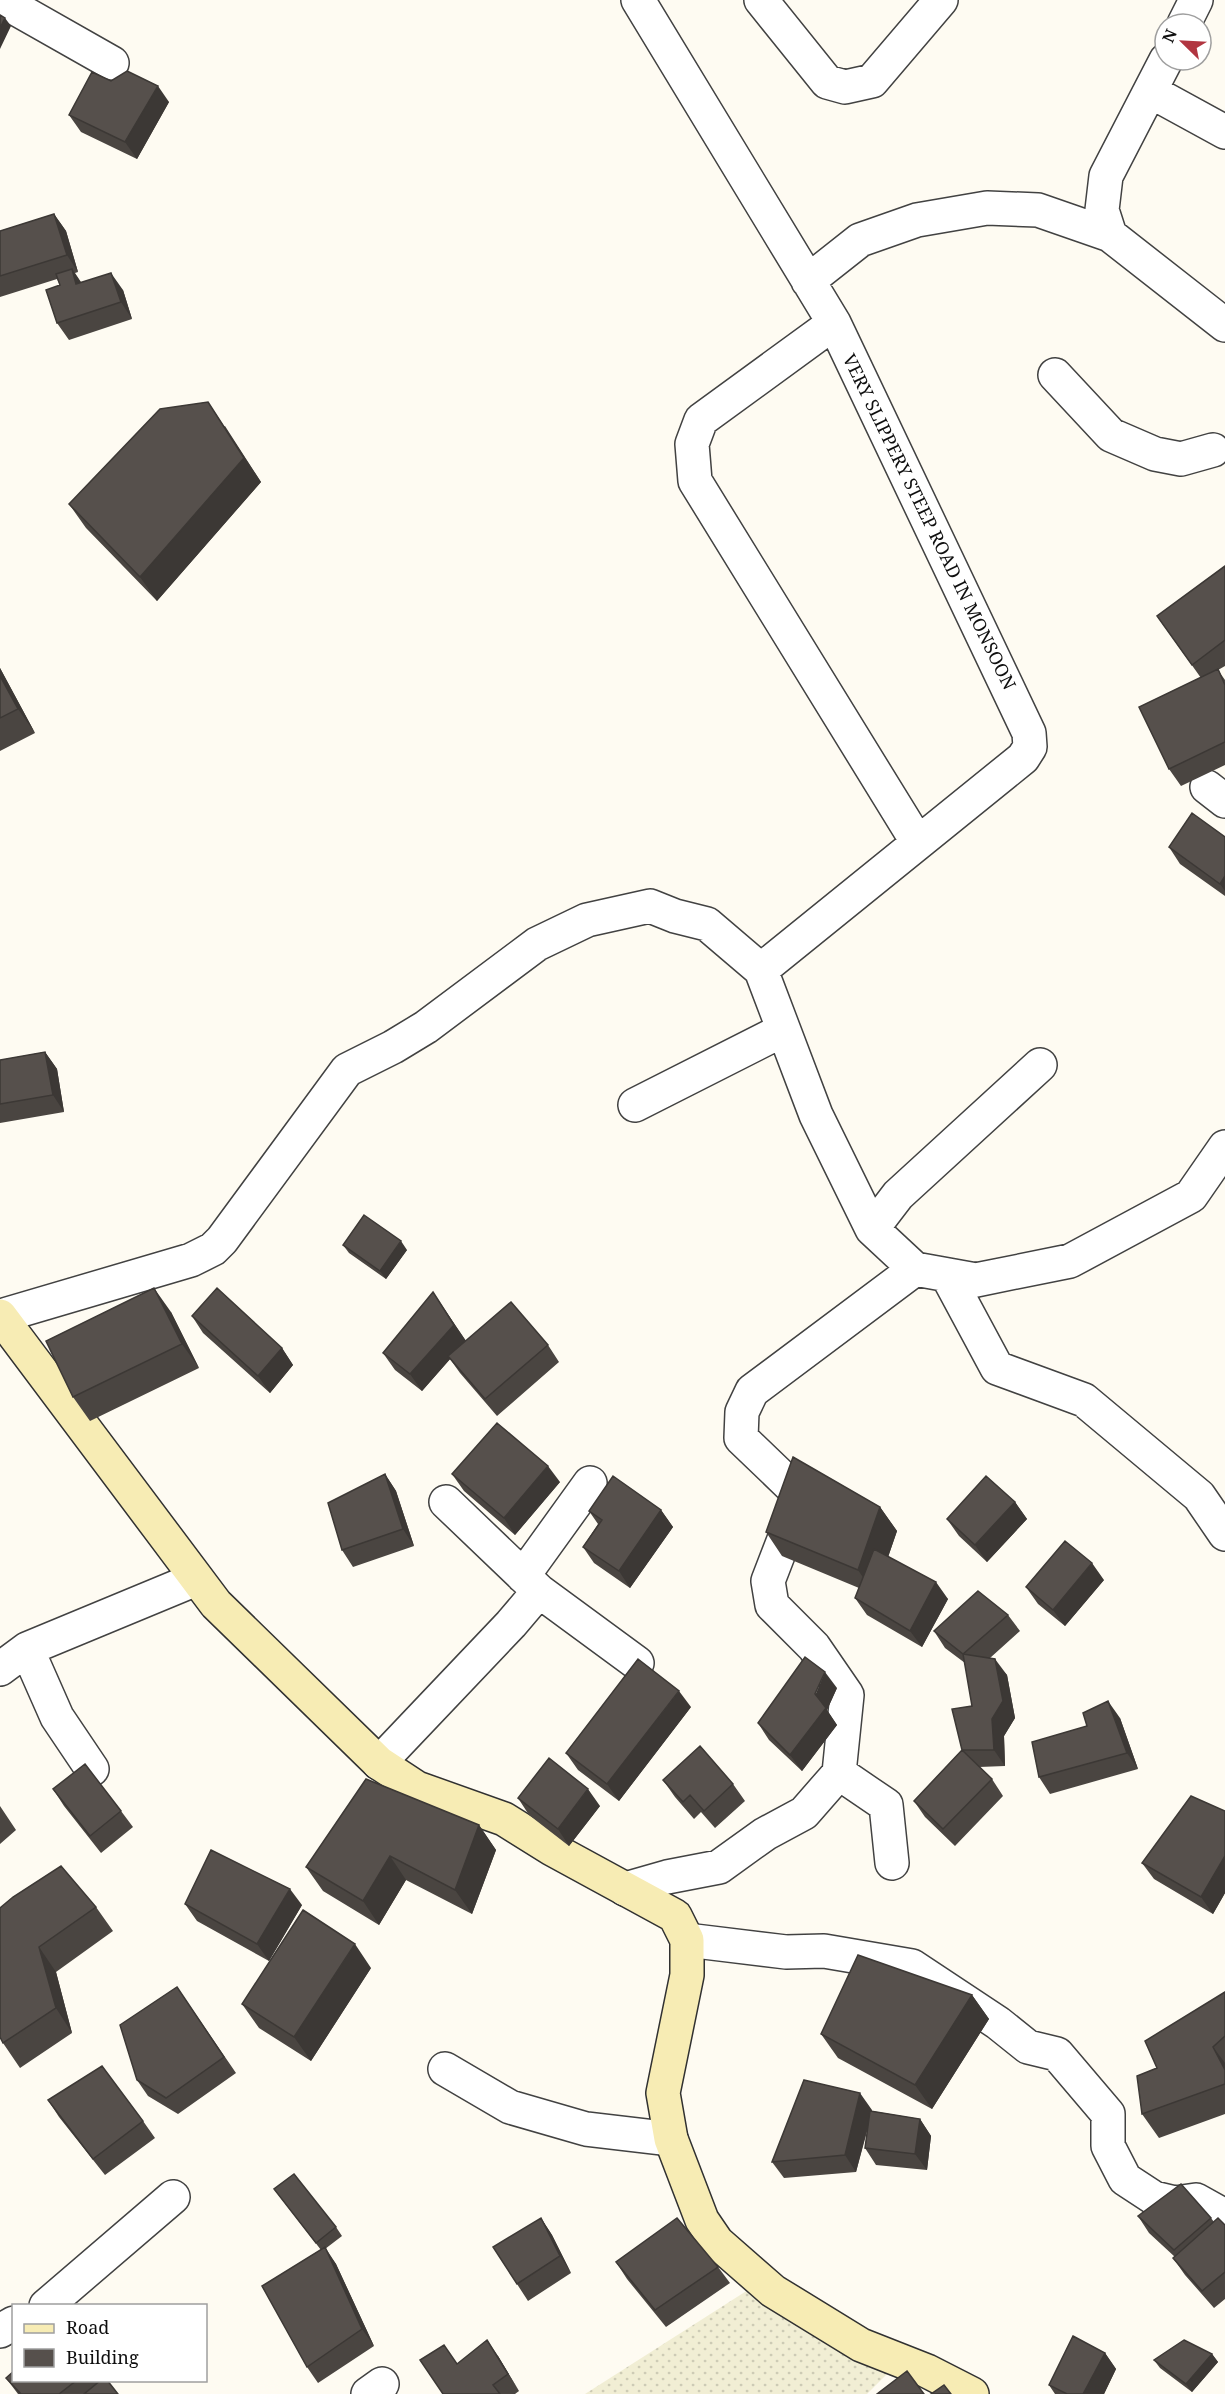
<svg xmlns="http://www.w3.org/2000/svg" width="1225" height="2394" viewBox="0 0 1225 2394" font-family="'Noto Serif',serif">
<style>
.farmland{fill:url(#farmland-dots)}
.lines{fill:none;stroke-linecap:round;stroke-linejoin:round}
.street-casing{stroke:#424242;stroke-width:36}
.secondary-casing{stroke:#313131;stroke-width:36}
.street{stroke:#fff;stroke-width:33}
.secondary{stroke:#f7ecb4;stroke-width:33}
.wall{fill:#4a4541}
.shaded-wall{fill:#3c3835}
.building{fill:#56504c;stroke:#3c3835;stroke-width:1.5}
.labels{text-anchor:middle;stroke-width:6;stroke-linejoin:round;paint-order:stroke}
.street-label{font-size:18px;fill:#0f0f0f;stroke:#fff}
</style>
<defs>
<pattern id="farmland-dots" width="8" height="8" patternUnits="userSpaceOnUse" patternTransform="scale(1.5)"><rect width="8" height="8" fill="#f1eed4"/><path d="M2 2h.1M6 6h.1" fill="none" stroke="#cdcbb5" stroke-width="1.8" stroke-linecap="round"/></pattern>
</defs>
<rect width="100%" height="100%" fill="#fefbf2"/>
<path class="farmland" d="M748 2290 889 2372 867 2394H585Z"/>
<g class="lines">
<g class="street-casing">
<path id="street" d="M1 0 112 63
M638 0 834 323 1029 733 1030 747 1023 758 761 970
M761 0 827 82 845 87 872 81 941 0
M1184 24 1196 0
M1166 60 1106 176 1102 210 1110 235 1225 325
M1150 91 1225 132
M808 281 860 240 917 220 987 208 1038 210 1110 235
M834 323 701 420 692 444 695 481 918 843
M1055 375 1111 435 1155 454 1181 459 1213 450
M1207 787 1225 801
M635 1105 783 1030
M872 1229 898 1195 1040 1065
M947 1275 997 1368 1084 1400 1199 1496 1225 1534
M1 1316 191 1260 213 1249 222 1240 347 1070 393 1047 426 1027 537 944 587 920 650 906 675 916 707 924 761 970 816 1115 872 1229 915 1269 976 1280 1070 1261 1191 1196 1225 1147
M446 1502 539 1591 637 1663
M523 1576 590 1483
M27 1649 196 1579
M0 1669 27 1649 57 1717 92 1769
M379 1763 511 1624 539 1591
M839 1773 886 1805 892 1863
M625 1889 667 1877 719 1867 765 1834 804 1813 839 1773 847 1695 814 1647 772 1605 768 1581 800 1498 794 1489 741 1438 742 1412 752 1391 915 1269
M687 1940 786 1952 824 1951 912 1966 998 2023 1028 2047 1057 2054 1108 2114V2146L1125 2179 1154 2198 1175 2203 1196 2200 1225 2216
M445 2069 510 2107 586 2129 671 2139
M46 2306 173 2197
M0 2331 14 2323
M368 2394 382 2384"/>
</g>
<g class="secondary-casing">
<path id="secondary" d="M0 1316 216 1604 379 1763 417 1788 504 1819 552 1849 675 1916 687 1940V1975L663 2093 671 2139 702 2220 717 2242 773 2291 861 2345 927 2371 972 2394"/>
</g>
<use href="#street" class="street"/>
<use href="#secondary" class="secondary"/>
</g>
<path class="wall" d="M111 81 169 102 137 159 81 132 69 115Z
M54 214 66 231 78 272 75 273 81 282 123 290 132 319 69 340 57 323 60 285 57 279 0 297V231Z
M225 426 261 482 157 601 86 528 69 504Z
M1225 566V666L1218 670 1225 680V765L1181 786 1169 769 1201 678 1157 616Z
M0 668 35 733 0 751Z
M1225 837V896L1180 864 1169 847Z
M45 1052 57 1069 64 1112 0 1123V1060Z
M343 1245 407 1250 386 1279 349 1253Z
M444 1309 466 1341 548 1345 559 1362 497 1416 460 1373 450 1359 422 1391 395 1370 383 1353Z
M171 1312 199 1368 90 1421 73 1397Z
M192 1316 282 1348 293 1365 270 1393 203 1333Z
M385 1474 396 1491 414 1546 353 1567 342 1550Z
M452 1474 560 1482 515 1535 464 1491Z
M1015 1502 1027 1519 987 1562 959 1536 947 1519Z
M880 1507 897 1531 888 1557 948 1599 922 1647 867 1615 855 1598 859 1588 782 1556 766 1532Z
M661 1510 673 1527 630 1588 594 1563 583 1547 598 1524 589 1511Z
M1104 1580 1065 1626 1038 1604 1026 1587Z
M1008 1615 1020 1631 990 1658 1007 1675 1015 1718 1004 1736 1005 1766 979 1767 992 1779 1003 1796 955 1846 925 1817 914 1801 962 1750 972 1706 965 1663 945 1648 934 1631Z
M837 1688 827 1710 837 1725 802 1771 769 1740 758 1723Z
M691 1707 619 1801 578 1770 566 1753Z
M1120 1718 1138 1769 1050 1794 1039 1777Z
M663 1780 733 1784 745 1801 715 1828 701 1812 694 1819 675 1797Z
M53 1789 121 1811 133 1827 101 1853 64 1806Z
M518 1798 600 1806 569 1846 529 1815Z
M0 1806 16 1830 0 1844Z
M1225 1811V1893L1213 1914 1154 1879 1142 1863Z
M479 1825 496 1850 472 1914 406 1880 379 1925 323 1891 306 1867Z
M185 1904 302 1905 269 1961 197 1921Z
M96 1907 113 1931 56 1972 72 2033 20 2068 3 2043 0 1908Z
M371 1968 311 2061 259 2028 242 2004Z
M177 1987 236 2073 178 2114 148 2096 137 2080Z
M1225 1992V2114L1159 2138 1142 2114 1157 2068Z
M972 1995 989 2019 932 2109 838 2058 821 2034Z
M48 2100 143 2121 155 2138 105 2175 59 2117Z
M872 2110V2111L920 2119 931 2136 927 2170 876 2165 865 2148 868 2128 856 2172 784 2178 772 2162Z
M274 2189 336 2227 342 2236 325 2249 336 2264 374 2346 318 2383 307 2367 321 2250Z
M1138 2216 1211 2218 1214 2222 1225 2225V2299L1214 2308 1185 2275 1173 2258 1175 2257 1149 2233Z
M541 2218 552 2235 571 2273 528 2301 517 2284Z
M616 2262 718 2267 730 2283 666 2327 627 2279Z
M1105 2353 1116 2369 1104 2394H1055L1049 2385Z
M1212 2354 1218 2362 1192 2392 1160 2368 1154 2360Z
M498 2356 519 2391 515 2394H443Z
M6 2378 14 2380H98L118 2394H18Z"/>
<path class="shaded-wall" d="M5 18 11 26 0 49V28Z
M158 86 169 102 137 159 125 142Z
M54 214 66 231 78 272 67 255Z
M72 269 83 286 76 284Z
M111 273 123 290 132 319 121 302Z
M208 402 261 482 157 601 140 577Z
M0 668 35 733 18 709 0 676Z
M1225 876V891L1220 884Z
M45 1052 57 1069 64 1112 53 1095Z
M401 1241 407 1250 386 1279 380 1271Z
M154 1288 171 1312 199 1368 182 1344Z
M433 1292 466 1341 422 1391 410 1374Z
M282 1348 293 1365 270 1393 258 1376Z
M548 1466 560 1482 515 1535 504 1518Z
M385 1474 396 1491 414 1546 403 1529Z
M1015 1502 1027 1519 987 1562 975 1545Z
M880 1507 897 1531 875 1595 858 1570Z
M661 1510 673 1527 630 1588 619 1571Z
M1092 1563 1104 1580 1065 1626 1053 1610Z
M936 1582 948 1599 922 1647 910 1631Z
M995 1659 1007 1675 1015 1718 1004 1736 1005 1766 994 1750 992 1719Z
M825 1672 837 1688 827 1710 837 1725 802 1771 790 1755Z
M679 1691 691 1707 619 1801 607 1784Z
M1108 1701 1120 1718 1138 1769 1127 1753Z
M588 1789 600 1806 569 1846 558 1829Z
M479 1825 496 1850 472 1914 455 1890Z
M390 1856 406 1880 379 1925 363 1901Z
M1225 1856V1893L1213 1914 1201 1897Z
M290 1889 302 1905 269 1961 257 1944Z
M355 1944 371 1968 311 2061 294 2037Z
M39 1947 56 1972 72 2033 56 2008Z
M972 1995 989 2019 932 2109 915 2085Z
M1213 2047 1225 2063V2070Z
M860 2093 872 2110 856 2172 845 2155Z
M920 2119 931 2136 927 2170 915 2154Z
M541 2218 552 2235 571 2273 560 2256Z
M325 2247 336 2264 374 2346 362 2329Z
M487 2340 498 2356 519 2391 508 2374Z
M1105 2353 1116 2369 1104 2394H1083Z
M1212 2354 1218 2362 1192 2392 1186 2384Z"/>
<path class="building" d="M0 15 5 18 0 28Z
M127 71 158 86 125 142 69 115 92 72 111 81Z
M54 214 67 255 0 276V231Z
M72 269 76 284 111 273 121 302 57 323 46 290 60 285 56 274Z
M208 402 244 458 140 577 69 504 160 409Z
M1225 566V640L1192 665 1157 616Z
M1218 669 1225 685V742L1169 769 1139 707Z
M0 676 18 709 0 718Z
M1192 813 1225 837V876L1220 884 1169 847Z
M45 1052 53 1095 0 1104V1060Z
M364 1215 401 1241 380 1271 343 1245Z
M154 1288 182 1344 73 1397 46 1341Z
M217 1288 282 1348 258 1376 192 1316Z
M433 1292 454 1325 410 1374 383 1353Z
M511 1302 548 1345 485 1399 448 1356Z
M497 1423 548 1466 504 1518 452 1474Z
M793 1457 880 1507 858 1570 766 1532Z
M385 1474 403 1529 342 1550 328 1503Z
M613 1476 661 1510 619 1571 583 1547 602 1520 589 1511Z
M986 1476 1015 1502 975 1545 947 1519Z
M1065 1541 1092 1563 1053 1610 1026 1587Z
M874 1549 936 1582 910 1631 855 1598Z
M978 1591 1008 1615 963 1654 934 1631Z
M963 1654 995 1659 1003 1701 992 1719 994 1750H962L952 1709 972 1706Z
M805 1657 825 1672 815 1694 826 1708 790 1755 758 1723Z
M638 1659 679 1691 607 1784 566 1753Z
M1108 1701 1127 1753 1039 1777 1032 1742 1087 1726 1083 1713Z
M700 1746 733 1784 704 1811 690 1795 683 1802 663 1780Z
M962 1750 992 1779 943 1829 914 1801Z
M549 1758 588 1789 558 1829 518 1798Z
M85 1764 121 1811 90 1836 53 1789Z
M366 1779 479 1825 455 1890 390 1856 363 1901 306 1867Z
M1191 1796 1225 1811V1856L1201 1897 1142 1863Z
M211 1850 290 1889 257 1944 185 1904Z
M61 1866 96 1907 39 1947 56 2008 3 2043 0 2037V1908L13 1897Z
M303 1910 355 1944 294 2037 242 2004Z
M858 1955 972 1995 915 2085 821 2034Z
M177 1987 224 2057 166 2098 137 2080 120 2025Z
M1225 1992V2036L1213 2047 1225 2070V2084L1142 2114 1137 2076 1157 2068 1145 2041Z
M102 2066 143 2121 93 2159 48 2100Z
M804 2080 860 2093 845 2155 772 2162Z
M870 2111 920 2119 915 2154 865 2148Z
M294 2174 336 2227 316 2243 274 2189Z
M1181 2184 1211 2218 1174 2250 1138 2216Z
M541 2218 560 2256 517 2284 493 2247Z
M677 2218 718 2267 655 2310 616 2262Z
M1218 2218 1225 2225V2272L1202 2291 1173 2258Z
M325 2247 362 2329 307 2367 262 2286Z
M1073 2336 1105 2353 1083 2394H1067L1049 2385Z
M487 2340 508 2374 493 2385 500 2394H443L420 2360 444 2345 457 2364Z
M1184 2340 1212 2354 1186 2384 1154 2360Z
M14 2371V2380H77L59 2394H21L6 2378Z
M907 2371 924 2394H877Z
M101 2380H107L118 2394H84Z
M944 2385 951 2394H931Z"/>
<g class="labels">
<g class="street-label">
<text transform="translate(929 522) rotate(64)" y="6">VERY SLIPPERY STEEP ROAD IN MONSOON</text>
</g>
</g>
<rect x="12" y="2304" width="195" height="78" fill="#ffffff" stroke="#9f9f9f" stroke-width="1.5"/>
<rect x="24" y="2324" width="30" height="9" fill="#f7ecb4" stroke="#9f9f9f" stroke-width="1.5"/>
<text x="66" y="2334" font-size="18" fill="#0f0f0f">Road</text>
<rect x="24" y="2349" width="30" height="18" fill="#56504c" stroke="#9f9f9f" stroke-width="1.5"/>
<text x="66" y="2364" font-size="18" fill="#0f0f0f">Building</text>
<g transform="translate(1183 42) rotate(294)"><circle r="28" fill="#ffffff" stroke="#9f9f9f" stroke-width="1.5"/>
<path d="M0-4.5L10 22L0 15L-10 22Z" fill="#b13540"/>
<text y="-9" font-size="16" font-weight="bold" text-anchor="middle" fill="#0f0f0f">N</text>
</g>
</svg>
